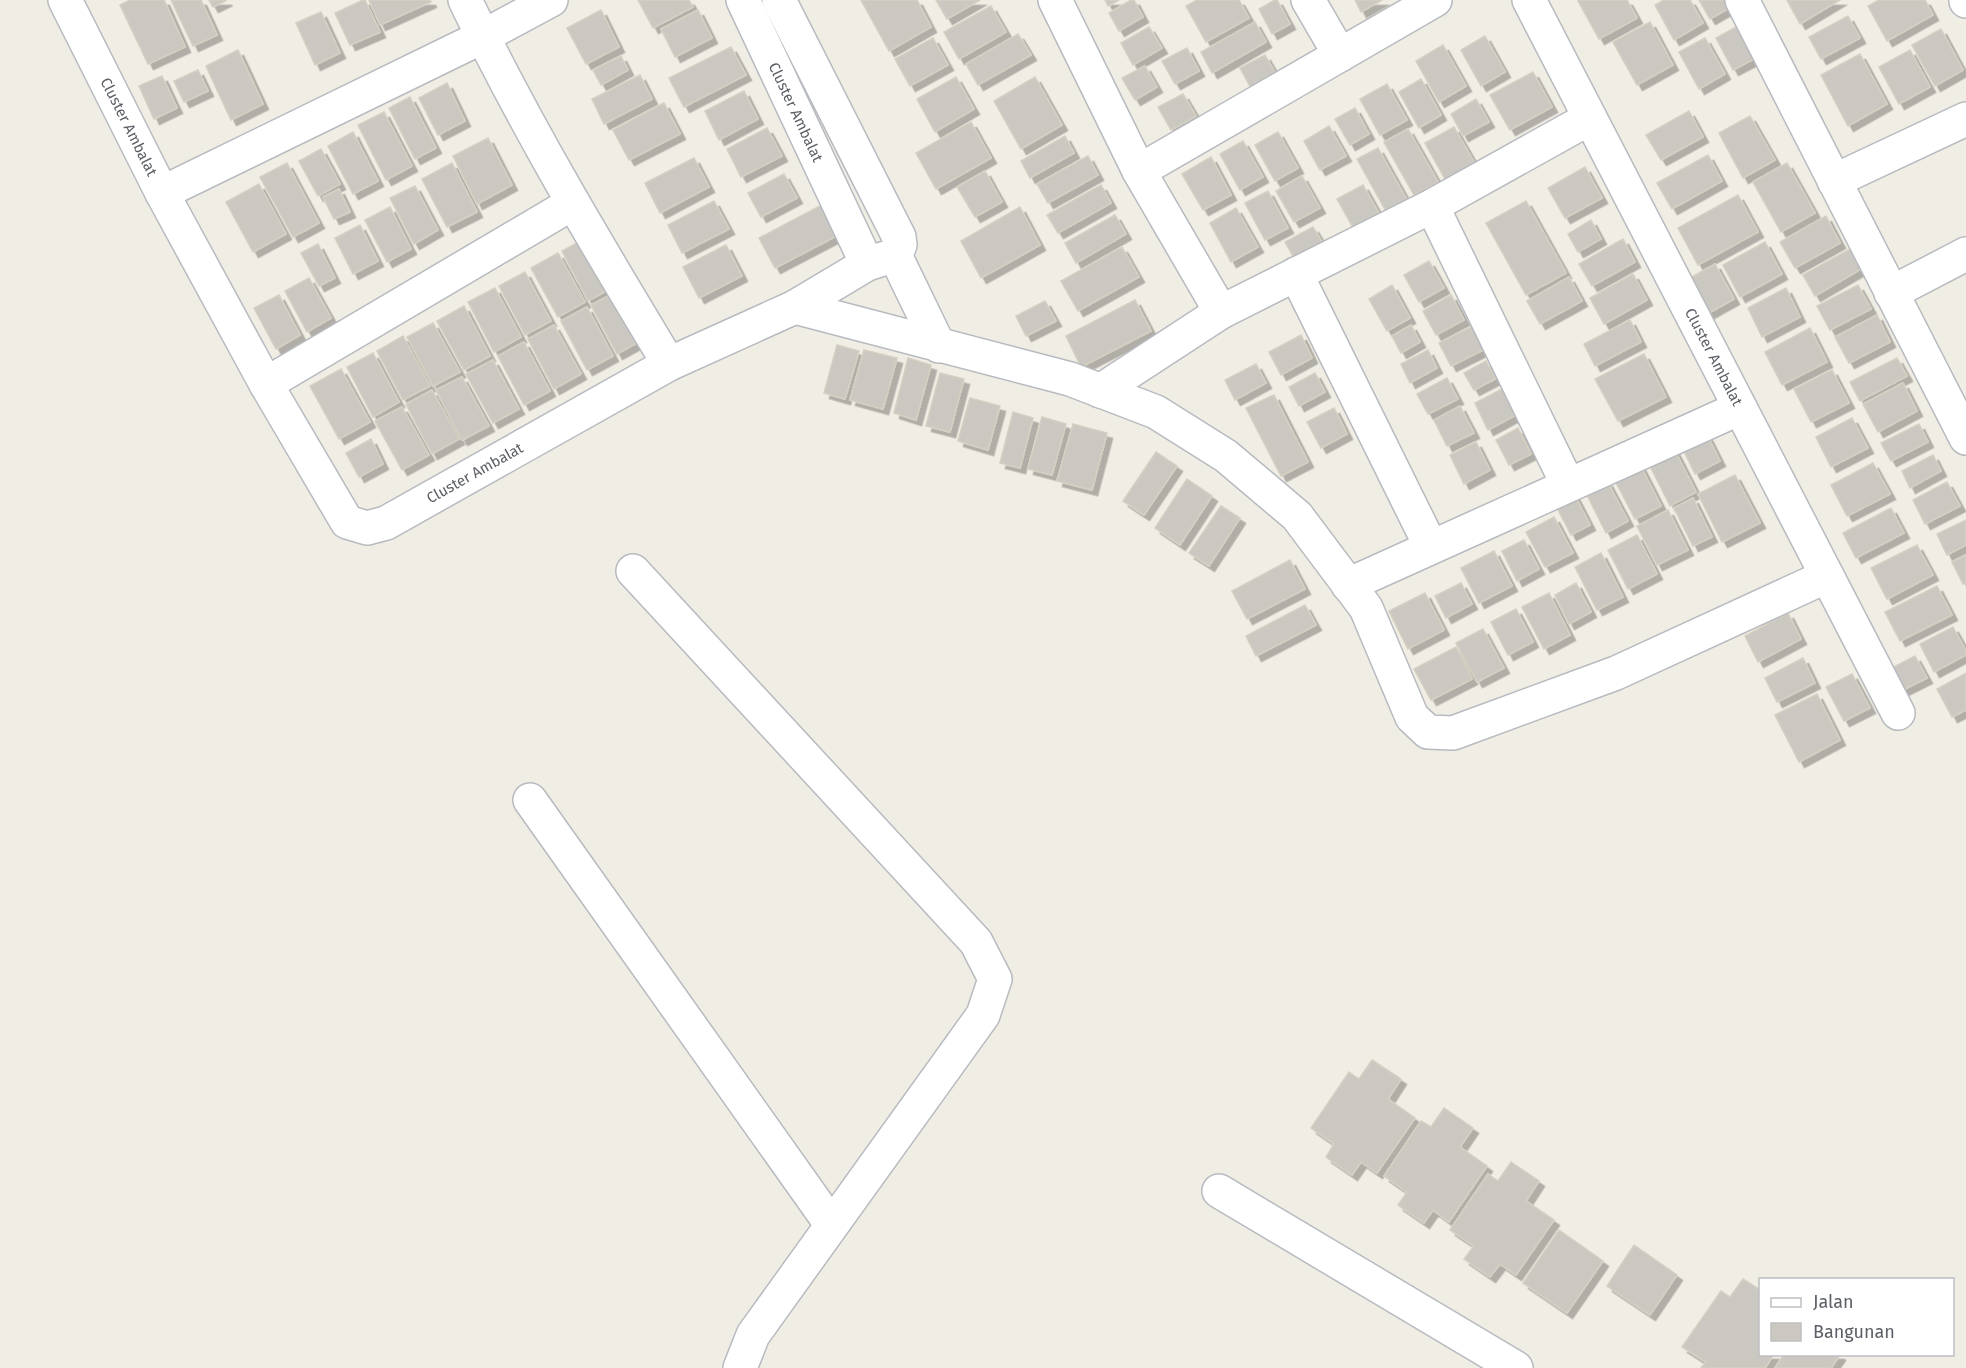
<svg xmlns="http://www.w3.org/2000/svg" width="1966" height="1368" viewBox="0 0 1966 1368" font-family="'Fira Sans',sans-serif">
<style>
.building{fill:#cbc8c1;stroke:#d5cfc2;stroke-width:1.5;filter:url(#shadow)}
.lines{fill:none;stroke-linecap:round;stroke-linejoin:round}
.minor-casing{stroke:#b7babf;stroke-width:36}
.minor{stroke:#fff;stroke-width:33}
.labels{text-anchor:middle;stroke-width:5;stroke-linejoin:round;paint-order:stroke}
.street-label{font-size:15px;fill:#5c6066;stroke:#fff}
</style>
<defs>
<filter id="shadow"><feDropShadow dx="5.5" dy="5.5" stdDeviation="0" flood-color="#0004"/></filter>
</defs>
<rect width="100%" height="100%" fill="#f0ede4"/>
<path class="building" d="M130 0H164L185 47 148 64 120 5Z
M171 0H201L217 35 193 46Z
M209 0H227L213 7Z
M363 0H365L380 32 350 45 335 13Z
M369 0H430L431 2 380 25Z
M638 0H689L693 7 653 28Z
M861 0H917L931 27 889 51Z
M936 0H980L947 19Z
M1105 0H1119L1108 6Z
M1131 0H1134L1143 17 1119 31 1109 13Z
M1197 0H1239L1249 18 1206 42 1186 6Z
M1275 0H1277L1290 24 1272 34 1259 9Z
M1355 0H1382L1361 12Z
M1579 0H1627L1637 18 1599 39 1578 1Z
M1664 0H1690L1703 23 1674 40 1655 5Z
M1699 0H1728L1731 7 1710 19Z
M1787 0H1840L1800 24Z
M1879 0H1925L1933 15 1887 41 1868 6Z
M991 6 1006 32 959 59 944 32Z
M601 10 619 47 586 64 567 28Z
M698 10 712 38 675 57 661 29Z
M321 12 340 53 315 65 296 23Z
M1848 16 1860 38 1821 59 1809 37Z
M1255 22 1266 42 1212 73 1201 52Z
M1650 22 1673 65 1637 85 1613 42Z
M1149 27 1162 48 1133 65 1121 43Z
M1736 27 1754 59 1733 70 1716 38Z
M1941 29 1963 70 1935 86 1912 45Z
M1018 34 1031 55 978 85 966 64Z
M1485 36 1505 72 1481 86 1461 50Z
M933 38 948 65 910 86 895 59Z
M1705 38 1725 74 1699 89 1679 52Z
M1443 45 1466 86 1439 102 1416 61Z
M731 47 746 75 684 107 669 78Z
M1187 48 1199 71 1175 84 1162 61Z
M238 50 263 104 231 120 206 66Z
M1910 50 1930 87 1899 104 1879 67Z
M1860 54 1887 104 1848 126 1821 75Z
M1265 55 1277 76 1252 90 1240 68Z
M621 56 628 70 601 85 593 70Z
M1145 66 1157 87 1135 100 1122 78Z
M198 70 208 91 184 102 174 81Z
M1533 72 1552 107 1510 130 1490 95Z
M640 75 652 99 604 124 592 99Z
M162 76 177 108 154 119 139 86Z
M956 77 974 109 935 132 917 99Z
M1035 77 1062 125 1021 149 994 101Z
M1421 79 1441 115 1419 128 1399 92Z
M447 83 465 121 438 135 419 98Z
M1387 84 1407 120 1380 135 1360 99Z
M744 91 758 119 719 140 705 111Z
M1183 94 1196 116 1171 130 1158 107Z
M410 97 436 148 415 159 389 108Z
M1476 99 1489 122 1463 136 1451 114Z
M664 103 680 134 629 160 613 130Z
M1355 108 1369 134 1350 145 1335 119Z
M1689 111 1703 137 1661 160 1646 135Z
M384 112 412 166 386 180 358 125Z
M1750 116 1775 160 1743 178 1719 133Z
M971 122 991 158 936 189 916 153Z
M1329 126 1346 156 1320 170 1304 141Z
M1454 127 1475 164 1446 181 1425 143Z
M767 128 782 156 741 177 727 149Z
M1408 129 1438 182 1414 195 1384 142Z
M353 132 378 181 353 194 328 146Z
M1278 132 1298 168 1275 181 1255 145Z
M1065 136 1074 153 1030 178 1021 161Z
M488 138 512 185 477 204 453 156Z
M1243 141 1263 177 1240 190 1220 154Z
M1378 148 1408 202 1387 213 1357 159Z
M321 149 340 184 318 196 299 161Z
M1708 155 1722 181 1672 209 1657 183Z
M1088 156 1098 175 1048 203 1037 184Z
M1211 157 1231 195 1203 210 1182 174Z
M694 158 709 187 660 213 645 183Z
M287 163 319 223 293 237 260 177Z
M452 163 477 212 447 227 422 179Z
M1787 163 1815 213 1781 232 1753 182Z
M1585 167 1602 198 1565 218 1548 188Z
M985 171 1002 202 975 217 957 187Z
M784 174 797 198 761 217 748 193Z
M1302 176 1320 208 1294 222 1276 191Z
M259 184 286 234 253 252 226 202Z
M1101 185 1111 203 1058 233 1047 215Z
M1363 185 1382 219 1356 233 1337 199Z
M415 186 438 230 414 244 390 198Z
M339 189 350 212 334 219 323 197Z
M1268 191 1288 228 1265 240 1245 203Z
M1738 195 1758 232 1698 265 1678 228Z
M833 199 848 230 775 268 759 238Z
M714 201 729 229 682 253 668 225Z
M1526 201 1566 273 1526 295 1486 223Z
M390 207 411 249 387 262 365 220Z
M1020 207 1040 245 981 278 961 241Z
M1236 208 1258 247 1231 262 1210 223Z
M1115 215 1126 234 1076 263 1065 243Z
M1826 216 1840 243 1795 268 1780 242Z
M1591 220 1601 239 1578 252 1568 234Z
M360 225 378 261 353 274 335 238Z
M1313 227 1322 242 1294 258 1285 242Z
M588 237 615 286 588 301 562 251Z
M1623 239 1635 262 1592 286 1579 264Z
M1765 242 1782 274 1740 297 1723 265Z
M318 244 335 278 319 286 301 253Z
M726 245 742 276 699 298 683 267Z
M1122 247 1139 277 1078 311 1061 281Z
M1850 249 1861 269 1815 296 1803 275Z
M558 253 585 302 558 317 531 268Z
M1429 261 1444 288 1419 302 1404 275Z
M1715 264 1734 299 1707 314 1688 279Z
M525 272 551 321 525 335 499 286Z
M1633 274 1647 300 1604 324 1590 298Z
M1569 277 1582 301 1540 324 1527 301Z
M309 278 331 318 307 332 285 291Z
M1392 285 1410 318 1387 331 1369 299Z
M1858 285 1871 309 1830 330 1817 306Z
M495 288 521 337 494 352 468 302Z
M1786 288 1800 317 1762 337 1748 308Z
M618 291 644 339 617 354 591 305Z
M279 295 300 335 276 349 254 308Z
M1451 295 1464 320 1436 335 1423 311Z
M1135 300 1151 331 1081 367 1066 336Z
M1045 301 1056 321 1026 336 1016 316Z
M464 306 490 356 464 370 437 321Z
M587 307 613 356 587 370 561 321Z
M1877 315 1890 342 1849 363 1835 337Z
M1630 320 1641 342 1595 366 1584 344Z
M433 323 460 372 433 386 407 337Z
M554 325 581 374 554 389 528 339Z
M1411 325 1420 342 1401 353 1392 336Z
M1473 326 1485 349 1451 366 1439 343Z
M1810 328 1827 362 1782 385 1765 352Z
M1301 335 1312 358 1281 375 1269 352Z
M403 336 430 386 403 400 377 351Z
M524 342 550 391 524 405 498 356Z
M837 345 859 351 845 399 824 393Z
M864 350 897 358 883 409 850 400Z
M1428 350 1437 368 1410 383 1401 364Z
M373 353 399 402 373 417 347 367Z
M1644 354 1666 397 1618 421 1595 379Z
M908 358 931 365 916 420 894 413Z
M1897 358 1907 376 1860 401 1850 382Z
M493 360 519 409 493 423 466 374Z
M1486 361 1495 379 1474 390 1464 373Z
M1256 364 1266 383 1235 400 1225 380Z
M341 369 370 422 339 439 310 386Z
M1832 370 1849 403 1811 422 1794 389Z
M940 373 964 379 950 432 926 426Z
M1315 373 1325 392 1299 406 1289 387Z
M462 377 489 426 462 440 436 390Z
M1447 378 1458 399 1428 414 1417 394Z
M1903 383 1917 411 1878 432 1863 404Z
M1502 389 1516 415 1488 430 1475 403Z
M432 390 459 439 432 454 406 404Z
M1274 395 1308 462 1281 476 1246 408Z
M970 398 1000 406 988 450 958 441Z
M1460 406 1474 433 1447 446 1434 420Z
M402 407 429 455 402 470 375 421Z
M1334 408 1347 434 1321 448 1307 422Z
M1013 412 1033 418 1020 468 1000 463Z
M1042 417 1066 424 1052 475 1028 469Z
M1852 418 1868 448 1831 467 1816 437Z
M1073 424 1107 433 1092 490 1057 481Z
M1919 424 1928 442 1891 461 1881 443Z
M1518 428 1531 454 1509 465 1496 440Z
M1707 435 1720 461 1695 474 1682 447Z
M371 439 383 464 359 477 346 453Z
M1476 442 1490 470 1464 484 1450 455Z
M1671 443 1696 492 1670 506 1645 456Z
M1156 452 1177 466 1144 515 1123 501Z
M1933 455 1941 471 1910 488 1902 471Z
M1636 457 1661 506 1635 519 1610 471Z
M1873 463 1890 494 1847 516 1831 485Z
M1735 475 1760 523 1722 542 1698 494Z
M1187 479 1212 496 1180 545 1155 528Z
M1607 481 1628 521 1606 533 1586 493Z
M1947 482 1960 506 1925 524 1913 500Z
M1572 490 1590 525 1571 535 1553 500Z
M1693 498 1712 537 1693 546 1674 508Z
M1221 506 1240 518 1209 566 1189 553Z
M1891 508 1904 533 1856 558 1843 533Z
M1668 510 1688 550 1657 565 1637 526Z
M1554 517 1573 553 1545 567 1526 532Z
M1966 520V545L1947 555 1937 534Z
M1637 535 1657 574 1628 589 1608 550Z
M1524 540 1539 569 1517 581 1502 551Z
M1917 545 1933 575 1887 599 1871 568Z
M1494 551 1512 586 1479 603 1461 568Z
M1601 553 1623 597 1597 610 1575 567Z
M1966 555V582L1963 584 1952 562Z
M1290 560 1305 589 1247 619 1232 591Z
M1461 583 1472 604 1446 618 1435 596Z
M1576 583 1591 612 1569 624 1555 595Z
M1937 586 1952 615 1900 641 1885 612Z
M1425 593 1444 630 1408 649 1389 611Z
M1549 593 1570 635 1544 649 1522 607Z
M1305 605 1316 625 1256 656 1246 636Z
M1516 609 1533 642 1508 655 1491 622Z
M1788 613 1801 639 1758 662 1745 636Z
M1953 627 1966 651V655L1934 672 1920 644Z
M1483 629 1504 668 1477 682 1456 643Z
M1456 647 1472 679 1431 700 1414 669Z
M1915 656 1927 678 1899 692 1888 670Z
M1803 658 1815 683 1777 702 1765 678Z
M1966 673V710L1952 717 1937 689Z
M1852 674 1870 708 1844 721 1826 687Z
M1817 694 1840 740 1799 762 1775 715Z
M1372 1060 1401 1079 1388 1099 1415 1118 1377 1173 1361 1162 1352 1175 1326 1157 1334 1144 1311 1128 1349 1072 1359 1079Z
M1444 1108 1473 1128 1460 1147 1487 1166 1449 1222 1433 1210 1424 1223 1398 1205 1407 1192 1384 1176 1421 1121 1431 1127Z
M1511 1162 1539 1181 1526 1201 1554 1220 1516 1275 1500 1264 1490 1277 1464 1259 1474 1246 1450 1230 1488 1174 1498 1181Z
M1559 1230 1603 1261 1567 1313 1523 1283Z
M1634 1245 1677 1275 1650 1315 1607 1286Z
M1743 1279 1760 1290 1759 1317 1760 1318V1354H1774L1765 1368H1701L1706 1362 1682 1347 1721 1291 1730 1297Z
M1784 1354H1839L1840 1355 1831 1368H1775Z"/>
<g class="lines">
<g class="minor-casing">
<g id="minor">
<path id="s1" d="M65 0 162 193 266 384 347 522 367 528 386 523 669 364 795 307 867 264 895 255 900 245 899 237 779 0"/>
<path d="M465 0C525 125 597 245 669 364"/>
<path id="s2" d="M743 0 867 264"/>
<path d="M1055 0 1139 171 1221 312"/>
<path d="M1308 0 1340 55"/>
<path id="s3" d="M1529 0 1898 713"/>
<path d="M1742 0 1966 438"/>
<path d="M1966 0V1"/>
<path d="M1139 171 1435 0"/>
<path d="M1834 181 1966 119"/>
<path d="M162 193 482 37 551 0"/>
<path d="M1432 206 1568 485"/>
<path d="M895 255 939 346"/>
<path d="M1296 274 1431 547"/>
<path d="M1891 293 1966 254"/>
<path d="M795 307 1070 379 1156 412 1226 456 1297 516 1366 608 1412 717 1428 732 1453 733 1616 673 1827 576"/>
<path d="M266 384 573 203"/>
<path d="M1100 391 1221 312 1432 206 1590 118"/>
<path d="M633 571 976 942 995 979 983 1015 753 1335 740 1368"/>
<path d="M1348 585 1740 408"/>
<path d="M530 800 831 1224"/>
<path d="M1219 1191 1516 1368"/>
</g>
</g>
<use href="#minor" class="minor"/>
</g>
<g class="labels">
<g class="street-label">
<text dy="5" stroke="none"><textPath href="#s2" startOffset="124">Cluster Ambalat</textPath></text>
<text dy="5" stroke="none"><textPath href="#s1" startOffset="142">Cluster Ambalat</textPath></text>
<text dy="5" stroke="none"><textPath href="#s3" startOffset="402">Cluster Ambalat</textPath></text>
<text dy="5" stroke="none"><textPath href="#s1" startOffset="736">Cluster Ambalat</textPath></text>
</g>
</g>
<rect x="1759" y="1278" width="195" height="78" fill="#ffffff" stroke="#bebfc2" stroke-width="1.5"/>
<rect x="1771" y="1298" width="30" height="9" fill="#ffffff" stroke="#bebfc2" stroke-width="1.5"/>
<text x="1813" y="1308" font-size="18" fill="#5c6066">Jalan</text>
<rect x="1771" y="1323" width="30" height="18" fill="#cbc8c1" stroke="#bebfc2" stroke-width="1.5"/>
<text x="1813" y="1338" font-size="18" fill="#5c6066">Bangunan</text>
</svg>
